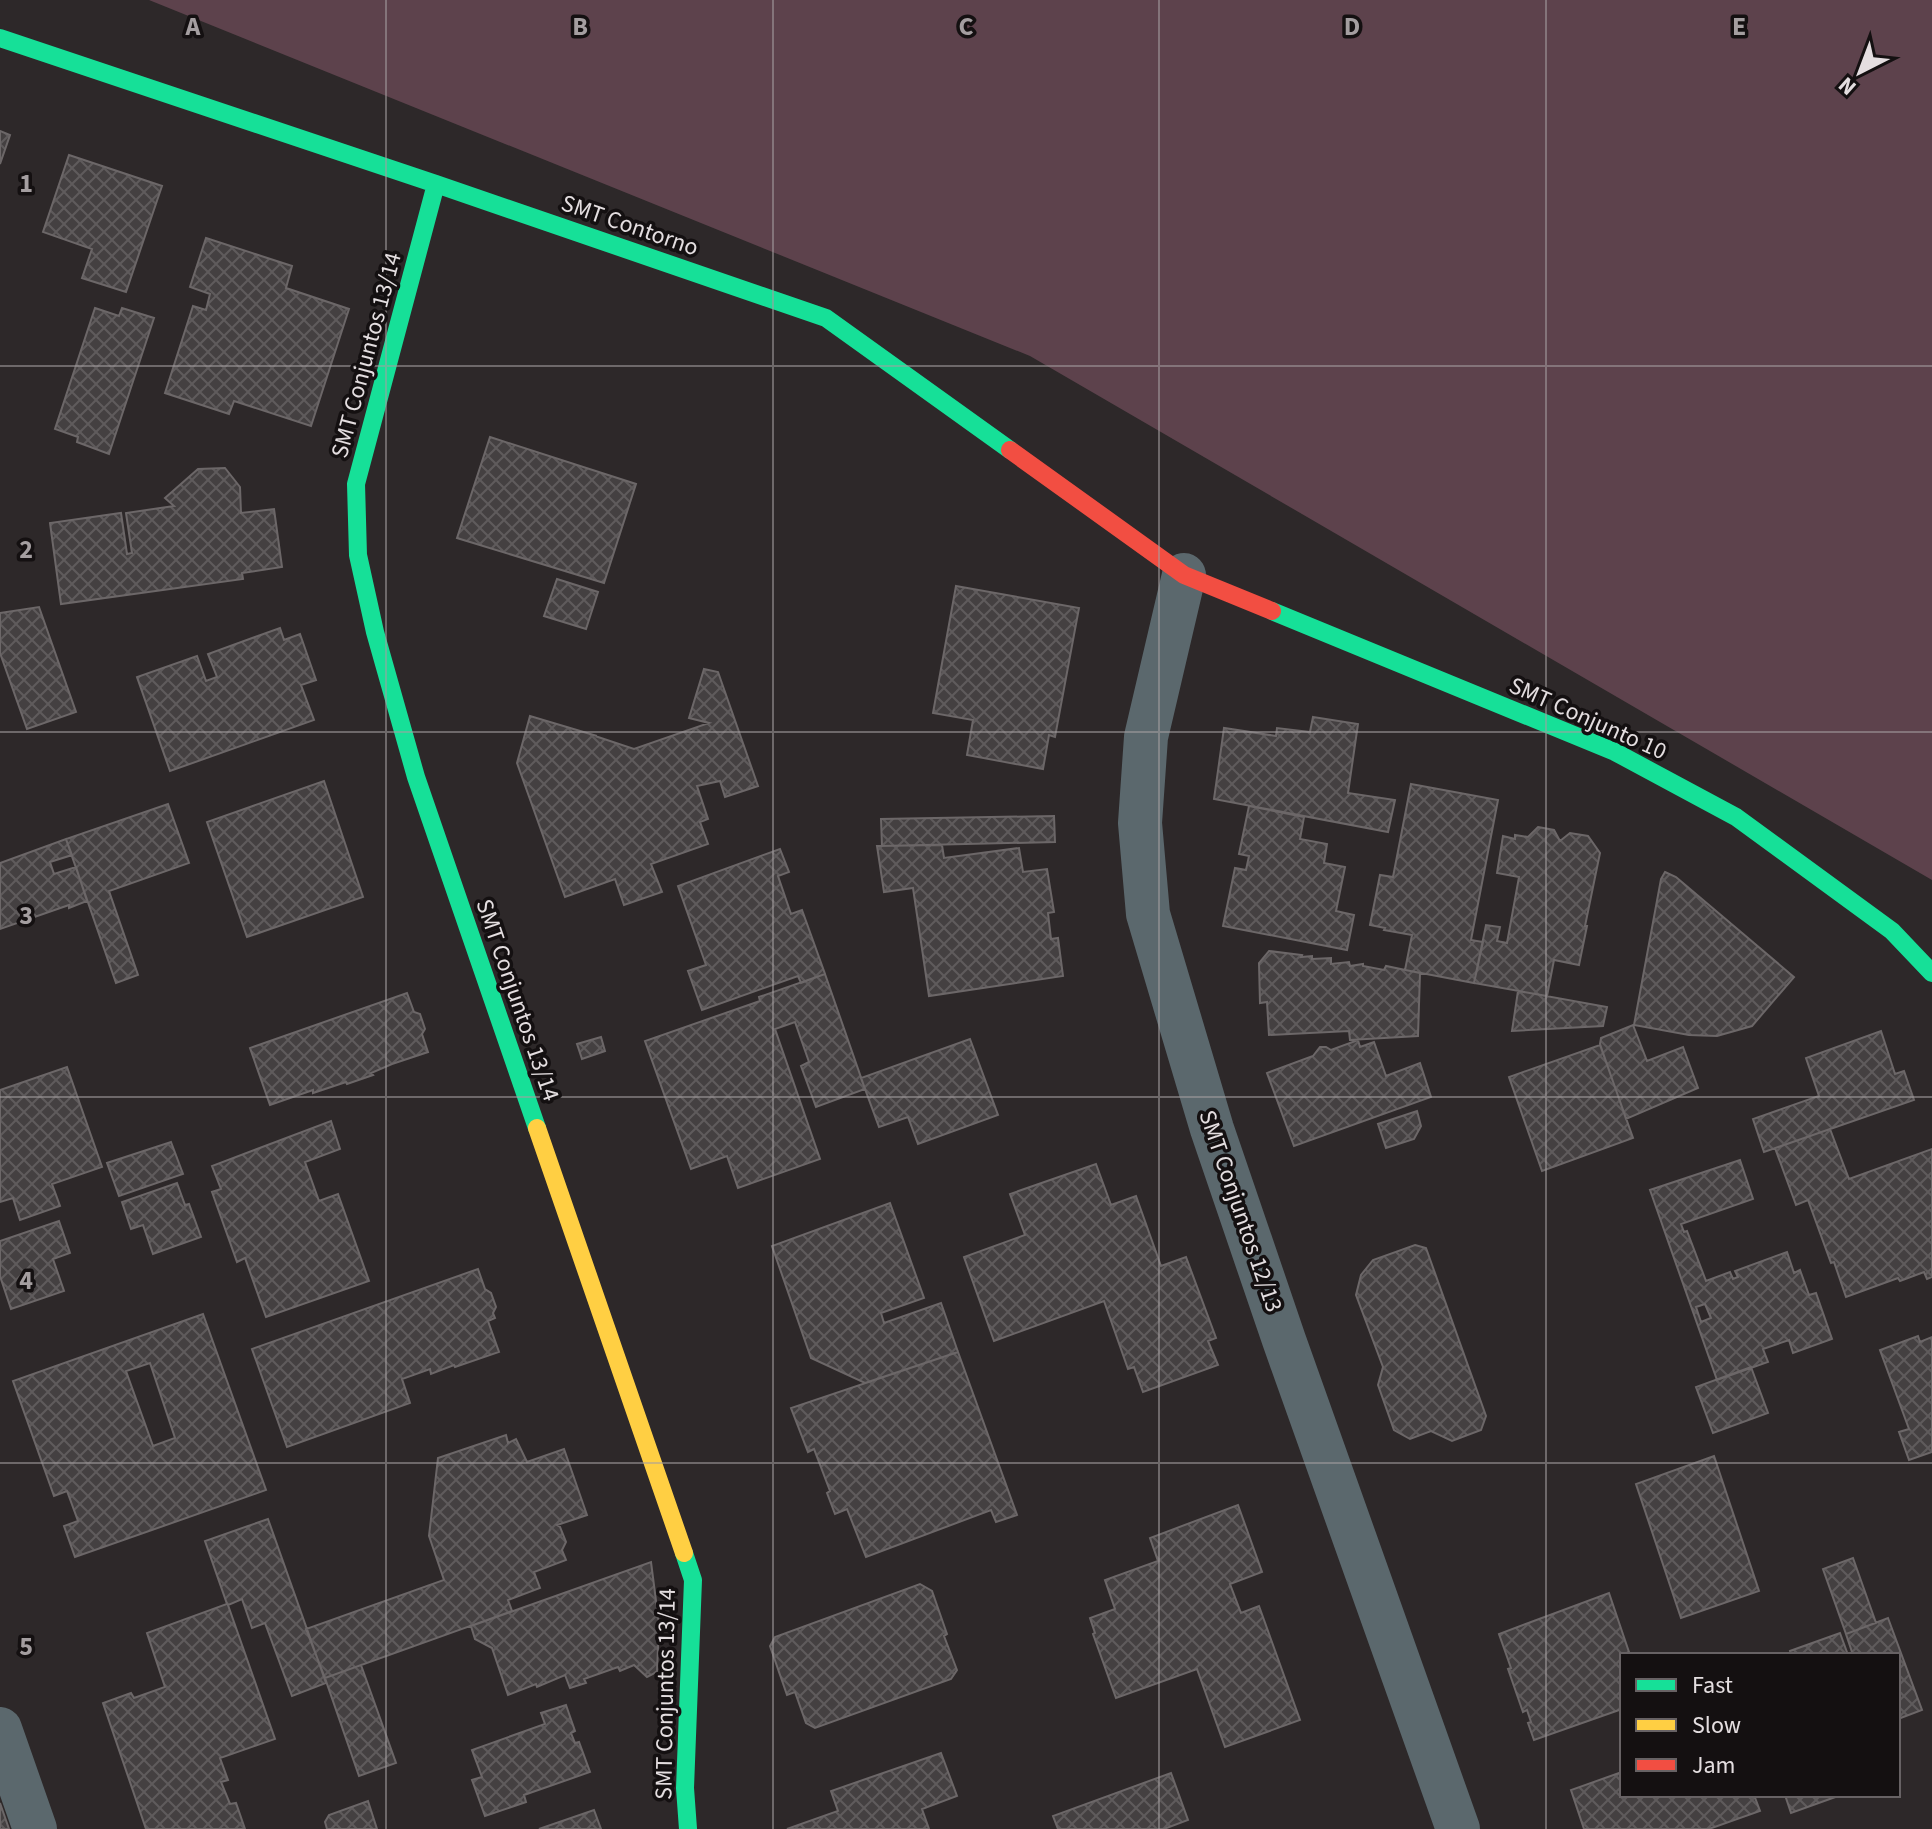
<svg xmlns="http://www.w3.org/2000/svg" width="1932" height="1829" viewBox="0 0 1932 1829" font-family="'Source Sans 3',sans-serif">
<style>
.grass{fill:#5d424c}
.building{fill:url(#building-cross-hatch);stroke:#6c6768;stroke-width:2;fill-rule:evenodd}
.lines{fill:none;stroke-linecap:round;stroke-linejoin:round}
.street{stroke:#5b686d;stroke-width:44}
.fast{stroke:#16e098;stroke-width:18}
.slow{stroke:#ffcf43;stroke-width:18}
.jam{stroke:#f24e42;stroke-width:18}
.grid{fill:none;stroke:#a49ea0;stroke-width:2;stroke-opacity:0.55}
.labels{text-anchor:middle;stroke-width:7;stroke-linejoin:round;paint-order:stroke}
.street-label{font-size:24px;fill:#e4dee0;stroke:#141011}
.grid-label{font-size:26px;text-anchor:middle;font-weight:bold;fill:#a49ea0;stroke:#141011;stroke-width:7;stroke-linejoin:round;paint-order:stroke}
</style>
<defs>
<pattern id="building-cross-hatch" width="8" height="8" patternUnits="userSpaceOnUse" patternTransform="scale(2)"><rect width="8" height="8" fill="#444041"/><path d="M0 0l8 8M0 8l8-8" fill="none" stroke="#5f5b5c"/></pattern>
</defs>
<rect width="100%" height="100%" fill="#2d2829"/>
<path class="grass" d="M149 0H1932V880L1030 356Z"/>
<path class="building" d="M0 131 10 135 0 164Z
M69 155 162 186 126 292 82 278 92 249 43 232Z
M206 238 292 266 286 288 349 309 311 426 234 401 229 414 165 393 193 306 206 310 210 294 190 287Z
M95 308 119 316 122 308 154 318 109 454 77 442 78 437 55 429Z
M490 437 636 484 604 583 457 538Z
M225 468 240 487 241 513 274 509 282 567 242 573 243 579 61 604 50 523 121 513 127 554 132 553 126 513 174 506 165 498 198 469Z
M557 579 598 592 586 629 544 616Z
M956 586 1079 608 1055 737 1049 735 1043 769 967 755 973 720 933 713Z
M39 607 76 712 27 729 0 653V613Z
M280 628 284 640 300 634 316 680 301 685 314 720 170 771 137 677 197 656 206 681 217 677 208 654Z
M704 669 718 672 758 786 725 797 720 781 697 786 708 819 700 822 708 844 651 864 662 892 624 905 615 879 565 897 517 763 530 716 597 736H595L634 749 709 723 689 718Z
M1313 717 1358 724 1348 793 1395 800 1388 832 1214 799 1224 728 1276 736 1277 728 1310 732Z
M324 781 363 897 247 937 207 822Z
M1411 784 1498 800 1471 940 1483 942 1474 983 1405 970 1412 935 1384 930 1385 928 1370 925 1380 875 1393 877Z
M168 804 189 863 109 891 138 975 116 983 66 839Z
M1249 806 1304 817 1300 839 1327 844 1324 863 1345 867 1336 911 1354 915 1347 950 1223 926 1235 868 1246 870 1249 856 1239 854Z
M1054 816 1055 842 882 846 881 819Z
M1538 827 1554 830 1560 841 1570 833 1588 836 1600 853 1585 926H1587L1579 965 1554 960 1547 996 1474 983 1486 925 1500 927 1497 941 1507 943 1519 877 1497 873 1503 836 1515 839V835L1528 837Z
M66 839 72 855 50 862 54 874 76 867 87 901 69 908V905L0 929V863Z
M942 845 944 858 1019 848 1023 872 1047 869 1054 912 1048 913 1051 939 1058 938 1063 976 929 996 913 888 884 892 877 846Z
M780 849 789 872 778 876 791 914 802 910 825 974 801 983 798 976 702 1010 688 971 706 965 678 886Z
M1665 872 1676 877 1794 977 1752 1026 1717 1036 1689 1035 1634 1025 1661 879Z
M1269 951 1302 955 1301 957 1312 956V959L1331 958V964L1349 962 1350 966 1363 964V966L1384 970 1386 966 1420 973 1418 1036 1350 1040 1349 1031 1269 1035 1267 1002 1260 1003 1259 963Z
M825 974 865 1089 816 1107 801 1066 809 1062 795 1022 775 1029 820 1159 738 1188 727 1156 691 1169 645 1041 760 1001 759 997Z
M1518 991 1607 1007 1603 1026 1512 1031Z
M407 993 414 1012 420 1014 425 1029 422 1034 428 1052 392 1064 371 1073 373 1075 347 1084 346 1082 313 1093V1090L270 1105 250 1048Z
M1633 1025 1647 1061 1683 1047 1698 1088 1626 1119 1600 1044 1601 1038Z
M1881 1031 1895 1074 1904 1071 1914 1100 1764 1152 1753 1119 1819 1096 1806 1058Z
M601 1037 605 1051 582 1059 577 1044Z
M970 1039 998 1115 918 1144 908 1117 879 1127 861 1078Z
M1358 1040 1360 1047 1374 1042 1386 1076 1420 1063 1431 1097 1294 1146 1267 1073 1313 1056 1320 1047H1326L1331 1050Z
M1600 1045 1633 1138 1542 1171 1509 1077Z
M67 1067 102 1167 52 1184 60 1206 20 1220 13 1198 0 1202V1090Z
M1417 1111 1421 1126 1414 1139 1386 1148 1378 1124Z
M331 1121 340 1149 305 1162 319 1201 338 1194 369 1281 266 1317 245 1258 237 1262 212 1192 221 1189 212 1166Z
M1830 1129 1849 1179 1932 1149V1277L1927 1279 1924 1272 1900 1281 1898 1278 1846 1297 1834 1262 1831 1263 1808 1200 1796 1205 1775 1148Z
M171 1142 183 1174 119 1196 107 1163Z
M1740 1160 1753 1199 1681 1224 1684 1232 1687 1231 1706 1281 1730 1272 1733 1279 1738 1277 1735 1271 1787 1252 1794 1273 1800 1270 1809 1295 1816 1293 1832 1339 1793 1353 1789 1340 1763 1349 1768 1362 1717 1380 1650 1190ZM1705 1304 1711 1318 1701 1322 1696 1307Z
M1096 1164 1111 1205 1136 1196 1161 1266 1186 1257 1216 1338 1208 1341 1218 1365 1143 1392 1134 1367 1128 1369 1104 1301 994 1341 964 1257 1025 1235 1010 1194Z
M177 1183 185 1205 189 1204 201 1237 153 1254 143 1225 131 1229 122 1202Z
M890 1203 924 1298 881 1313 884 1323 941 1303 958 1352 865 1383 811 1358 772 1246Z
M59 1221 70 1253 53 1259 64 1291 11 1309 0 1276V1241Z
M1415 1245 1426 1248 1486 1416 1481 1430 1452 1441 1431 1431 1410 1439 1394 1430 1378 1385 1383 1367 1356 1295 1361 1275 1373 1260Z
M478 1269 485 1289 491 1293 496 1307 493 1313 495 1318 488 1321 499 1352 455 1367 454 1365 431 1374 430 1369 402 1379 410 1403 287 1447 252 1349Z
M203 1314 266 1490 75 1557 64 1526 78 1521 67 1491 54 1496 13 1381ZM150 1363 175 1438 153 1446 126 1371Z
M1918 1336 1920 1342 1932 1337V1452L1909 1460 1899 1432 1909 1429 1880 1350Z
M958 1352 1017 1515 996 1522 991 1510 866 1557 847 1509 835 1514 827 1493 830 1491 814 1449 808 1452 791 1408Z
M1751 1367 1768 1413 1713 1433 1696 1387Z
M506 1435 508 1443 516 1439 527 1462 564 1449 587 1515 557 1525 560 1527 566 1542 562 1550 566 1560 534 1572 540 1588 508 1600 512 1611 325 1678 306 1629 444 1580 429 1536 438 1458Z
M1714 1456 1759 1591 1681 1618 1636 1484Z
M1238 1505 1262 1572 1230 1584 1241 1613 1259 1606 1300 1720 1225 1747 1197 1669 1116 1698 1093 1634 1095 1633 1090 1618 1115 1609 1105 1580 1158 1561 1150 1538Z
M268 1519 326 1683 292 1696 265 1623 252 1628 242 1599 228 1605 275 1739 220 1758 228 1780 221 1782 230 1804 236 1803 245 1829H146L103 1703 131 1693 134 1698 165 1687 147 1633 227 1604 205 1541Z
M1853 1558 1876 1623 1846 1634 1823 1569Z
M651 1562 659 1624 657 1671 653 1674 647 1677 634 1665 620 1671 618 1667 584 1679 586 1683 570 1688 565 1675 537 1687 536 1684 508 1695 492 1648 475 1639 471 1626Z
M920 1584 932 1591 947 1634 944 1636 957 1670 951 1679 815 1728 806 1723 795 1692 787 1695 770 1646 775 1637Z
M1609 1593 1630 1655H1622V1709L1534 1740 1528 1723 1531 1722 1527 1710 1523 1712 1508 1669 1511 1668 1499 1634Z
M1888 1618 1922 1710 1898 1719V1655H1853L1846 1634Z
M1840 1633 1848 1655H1791L1790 1651Z
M361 1665 396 1763 359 1776 325 1678Z
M566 1705 575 1731 571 1733 575 1743 579 1742 590 1772 524 1795 526 1802 485 1816 472 1780 482 1777 472 1750 545 1724 541 1713Z
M941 1753 957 1796 922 1809 929 1829H787L838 1811 831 1791Z
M1622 1772V1795H1754L1760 1811 1709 1829H1584L1571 1790Z
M1171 1773 1188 1820 1164 1829H1058L1053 1816Z
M1785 1795H1841L1791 1813Z
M368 1801 377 1829H327L325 1822 329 1815Z
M0 1803 9 1829H0Z
M594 1810 601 1829H539Z"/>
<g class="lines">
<path class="street" d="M1184 575 1146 737 1140 823 1148 914 1212 1129 1284 1340 1458 1829
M0 1729 35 1829"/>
<path class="fast" d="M0 38 436 184 826 318 1010 450
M436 184 356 484 358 555 375 632 416 777 537 1128
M1272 611 1615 752 1736 817 1892 931 1932 973
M684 1553 693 1580 685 1788 688 1829"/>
<path class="slow" d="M537 1128 684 1553"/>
<path class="jam" d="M1010 450 1184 575 1272 611"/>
</g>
<path class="grid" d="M386 0V1829M773 0V1829M1159 0V1829M1546 0V1829M0 366H1932M0 732H1932M0 1097H1932M0 1463H1932"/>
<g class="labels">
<g class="street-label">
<text transform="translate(630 225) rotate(19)" y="8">SMT Contorno</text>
<text transform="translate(366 355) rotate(-75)" y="8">SMT Conjuntos 13/14</text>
<text transform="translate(1588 718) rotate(24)" y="8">SMT Conjunto 10</text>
<text transform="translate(518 1000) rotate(71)" y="8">SMT Conjuntos 13/14</text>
<text transform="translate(1241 1211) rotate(71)" y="8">SMT Conjuntos 12/13</text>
<text transform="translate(665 1694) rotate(-89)" y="8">SMT Conjuntos 13/14</text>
</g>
</g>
<g class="grid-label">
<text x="193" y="35">A</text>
<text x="580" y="35">B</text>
<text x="966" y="35">C</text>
<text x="1352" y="35">D</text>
<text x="1739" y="35">E</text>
<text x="26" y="192">1</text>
<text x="26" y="558">2</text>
<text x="26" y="924">3</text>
<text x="26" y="1289">4</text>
<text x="26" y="1655">5</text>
</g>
<rect x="1620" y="1653" width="280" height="144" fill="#141011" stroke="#676264" stroke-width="2"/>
<rect x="1636" y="1679" width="40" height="12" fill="#16e098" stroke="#676264" stroke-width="2"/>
<text x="1692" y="1693" font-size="24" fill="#e4dee0">Fast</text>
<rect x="1636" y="1719" width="40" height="12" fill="#ffcf43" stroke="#676264" stroke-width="2"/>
<text x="1692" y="1733" font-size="24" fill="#e4dee0">Slow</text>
<rect x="1636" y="1759" width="40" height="12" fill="#f24e42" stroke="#676264" stroke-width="2"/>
<text x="1692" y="1773" font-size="24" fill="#e4dee0">Jam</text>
<g transform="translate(1860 72) rotate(222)" stroke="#141011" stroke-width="6" paint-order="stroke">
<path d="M0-6L14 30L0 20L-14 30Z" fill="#e4dee0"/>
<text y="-12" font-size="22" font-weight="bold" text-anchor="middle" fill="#e4dee0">N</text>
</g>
</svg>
